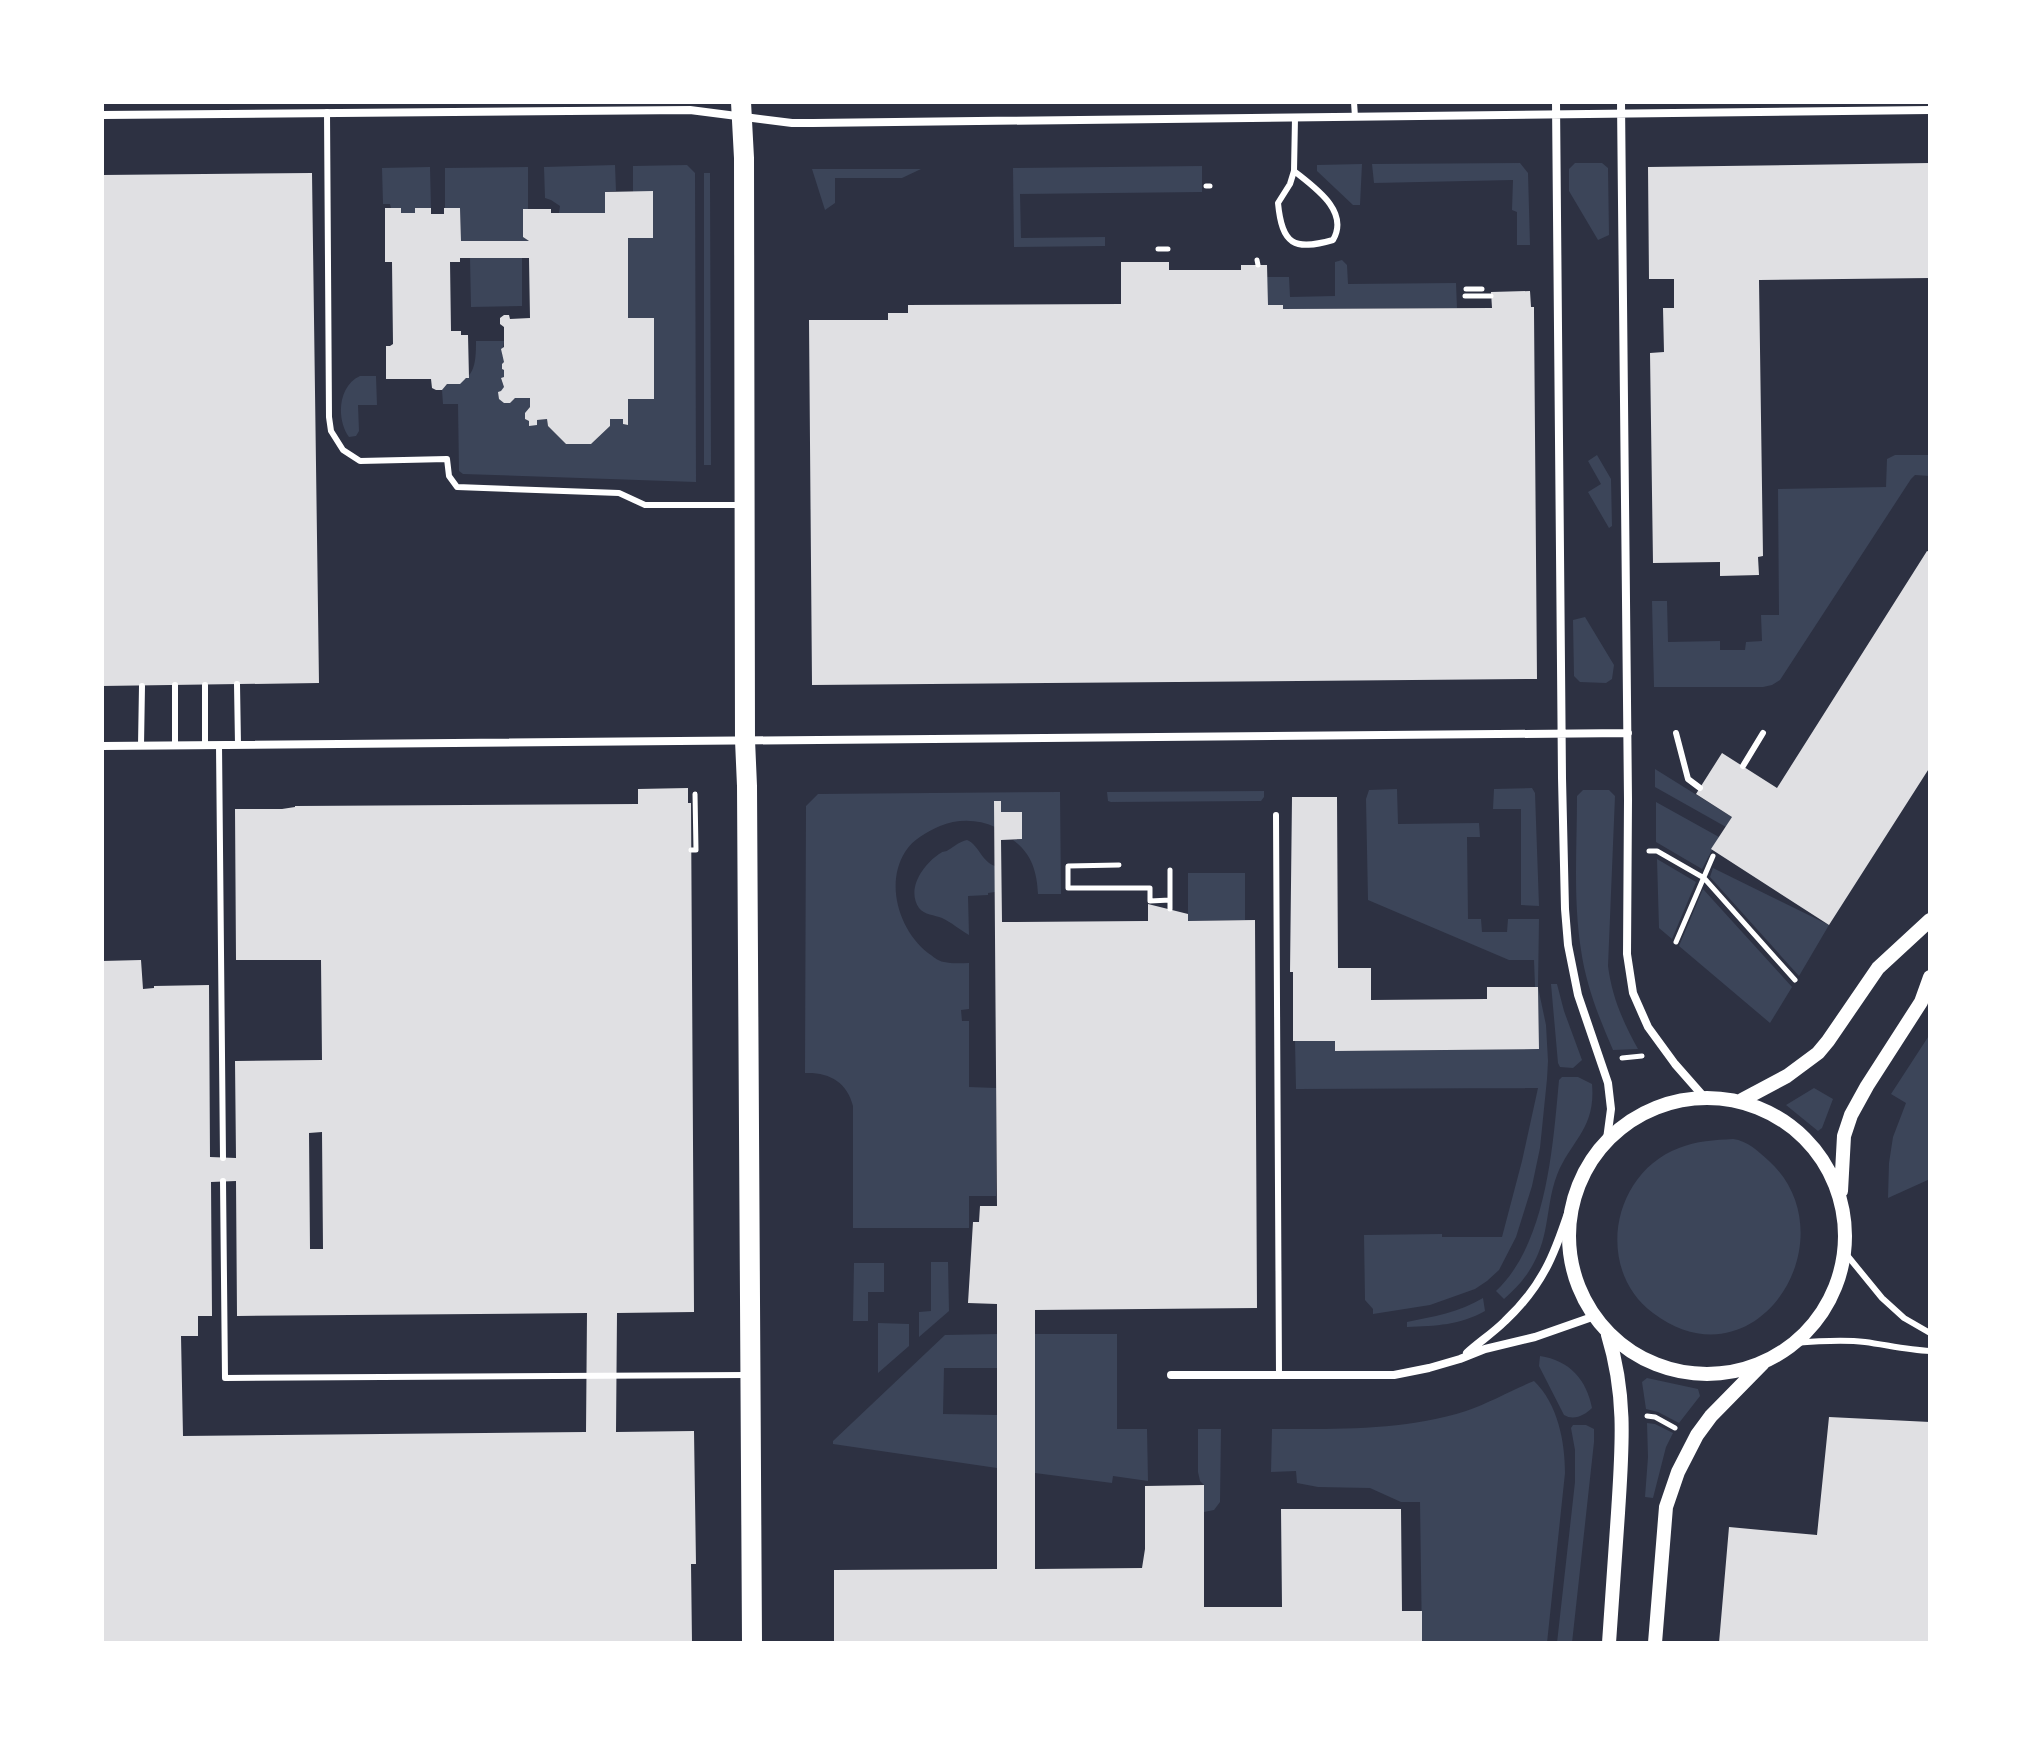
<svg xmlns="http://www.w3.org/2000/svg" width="2032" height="1745" viewBox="0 0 2032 1745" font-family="Quicksand,sans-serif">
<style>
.green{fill:#3c4559}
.building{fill:#e0e0e3;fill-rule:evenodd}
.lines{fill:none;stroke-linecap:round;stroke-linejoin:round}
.path{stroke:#fff;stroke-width:5}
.service{stroke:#fff;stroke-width:6}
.minor{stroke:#fff;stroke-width:8}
.tertiary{stroke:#fff;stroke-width:14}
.primary{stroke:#fff;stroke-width:20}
</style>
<rect width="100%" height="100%" fill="#2d3142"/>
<path class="green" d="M1520 163 1528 173 1530 245H1517V212L1512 210 1513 180 1374 183 1372 164Z
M1575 163H1602L1608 168 1609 235 1598 240 1569 191V169Z
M1362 164 1360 205H1353L1317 171V165Z
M615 165 616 191 605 192V213H559L560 206 551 200 545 198 544 167Z
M687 165 695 173 696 482 463 474 459 471 458 404H443L442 390 447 384C475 383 476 364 476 341H504L502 355 504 357V362L502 364V369L504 370V377L501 379 510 403 515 398H530V407L525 414V419L529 421V426L537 420 547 419 548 426 566 444H591L610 426V419H623V424L628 425V399H654V318H628V238H653V192H633V166Z
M1202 166V192L1020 194 1021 238 1105 237V246L1014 247 1013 168Z
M430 167 431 208H415V213H401L400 208H391L390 204H383L382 168Z
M528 167V209L523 210V237L529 241H461L460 208H445V168Z
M812 169H921L902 178H835V203L825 210Z
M704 173H710L711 465H704Z
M470 258H522V306L471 307Z
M1342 260 1347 265 1348 284 1456 283 1457 308 1283 309 1268 305 1267 277H1289L1290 297 1335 296V262Z
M360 376H376L377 405H358L359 431 356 436 349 437C336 419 338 386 360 376Z
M1597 455 1611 479 1612 526 1609 528 1588 492 1601 484 1588 461Z
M1895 455H1930V476L1915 475 1911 479 1780 680 1772 685 1763 687H1654L1652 601H1667L1668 642 1720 641V650H1745L1746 642 1762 641 1761 615H1779L1778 489 1886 487 1887 459Z
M1585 617 1614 665 1612 679 1606 683 1580 682 1574 676 1573 620Z
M1655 769 1732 817 1726 827 1655 787Z
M1532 788 1535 793 1539 906 1521 905V809H1493L1494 789Z
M1397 789 1398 824 1479 823 1480 837H1467L1468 919H1481L1482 932H1507L1508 919H1539L1538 987 1546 1025 1548 1061 1547 1079 1540 1148 1532 1186 1516 1237 1499 1270 1487 1281 1475 1289 1430 1305 1373 1314V1309L1365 1300 1364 1235 1442 1234V1237H1502L1522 1161 1538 1088 1296 1089 1295 1041H1335V1051L1539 1049 1538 988 1535 987 1534 960H1509L1368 900 1366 799 1369 790Z
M1583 790H1609L1615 796 1608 966C1612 997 1623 1022 1638 1049L1613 1050C1599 1018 1586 985 1581 950 1573 899 1577 847 1577 796Z
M1264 791V797L1261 801 1111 802 1108 801 1107 792Z
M1060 792 1061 894H1038C1037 871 1031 853 1013 840L1022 839V812H1001L1000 801H995V827C978 819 957 819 940 826 927 832 913 839 905 852 885 884 899 930 928 953 933 956 937 961 944 962 952 964 961 963 969 963V1009L961 1010 962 1021H969V1087L996 1088V1196H969V1228H853V1106C847 1082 829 1072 805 1073L806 806 818 794Z
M1656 802 1719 837 1702 869 1656 842Z
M967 840C979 845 981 861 995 866V892L988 893V895L968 896 969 935C960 930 951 922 942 918 935 915 924 915 919 908 906 889 923 865 939 854 947 849 942 854 950 849 956 845 959 842 967 840Z
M1657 859 1696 882 1672 939 1659 928Z
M1713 868 1829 925 1799 976 1710 877Z
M1188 873H1245V920L1188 921Z
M1703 889 1792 987 1770 1023 1679 946Z
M1551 984H1557L1564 1011 1582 1060 1573 1068 1560 1067 1558 1063Z
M1930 1034V1179L1888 1198 1889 1163 1893 1137 1906 1103 1891 1094Z
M1562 1077H1578L1592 1084C1596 1129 1571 1140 1557 1175 1550 1193 1549 1212 1545 1231 1539 1260 1526 1280 1504 1299L1496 1291C1547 1243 1553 1145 1559 1080Z
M1814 1088 1833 1099 1822 1128 1818 1131 1786 1105Z
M1733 1139C1748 1141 1758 1151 1769 1161 1852 1237 1757 1391 1653 1313 1594 1269 1612 1173 1679 1148 1696 1141 1715 1140 1733 1139Z
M931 1262H948L949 1311 919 1337V1312L931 1311Z
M854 1263H884V1292H868V1321H853Z
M1483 1298 1485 1311C1460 1325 1436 1326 1407 1327V1322C1432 1317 1460 1312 1483 1298Z
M878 1323 909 1324V1346L878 1373Z
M998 1334 997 1368H944L943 1414 997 1415V1468L833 1444V1441L945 1335Z
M1035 1334H1117V1429H1147L1148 1481 1113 1476 1112 1483 1035 1473Z
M1540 1356C1569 1360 1587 1380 1592 1408 1585 1415 1574 1421 1564 1415L1539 1366Z
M1647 1378 1698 1389 1700 1396 1679 1423 1658 1412 1646 1409 1642 1382Z
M1534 1381C1558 1404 1565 1442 1565 1473L1547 1643H1422L1420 1502H1401L1370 1488 1318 1487 1297 1483 1296 1471 1271 1472 1272 1429C1336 1429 1404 1431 1466 1411 1489 1403 1512 1390 1534 1381Z
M1647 1423 1655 1424 1673 1433 1666 1447 1653 1498 1645 1497 1648 1457Z
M1573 1425H1586L1594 1429V1442L1572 1643H1557L1575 1482V1450L1571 1428Z
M1198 1429H1221L1220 1502 1214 1510 1204 1512V1485L1200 1481 1198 1472Z"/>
<path class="building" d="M1930 163V278L1759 280 1763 556 1758 557 1759 575 1720 576V562L1653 563 1650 353 1664 352 1663 308H1674V279H1649L1648 167Z
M312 173 319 683 102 686V175Z
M653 191V238H628V318H654V399H628V425L623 424V419H610V426L591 444H566L548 426 547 419 537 420V425L529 426V421L525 419V413L530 407V398H515L510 403H504L499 399 498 392 501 391 504 387 501 378 504 377V370L502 369V364L504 362 501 349 504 347V327L500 324V318L504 315H509L510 319 530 318 529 258H460V262H450L451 331H461V335H468L469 378H466L460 384H447L442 390H436L432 388 431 379H386V346H390L393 344 392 262H385V208H401V213H415V208H431V214H444V208H460L461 241H529L523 237V209H551V213H605V192Z
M1121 262H1169V270H1241V265H1267L1268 305H1283V309L1492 308 1491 292 1530 291 1531 307H1534V312L1537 679 812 685 809 320H888V313H908V305L1121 304Z
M1927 551 1930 552V767L1829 925 1711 849 1732 817 1696 794 1722 753 1777 788Z
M688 788V803H691L694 1312 617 1313 616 1432 694 1431 696 1564H691L692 1643H102V961L141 960 143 989 154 988V986L209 985 210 1157 236 1158 235 1061 322 1060 321 960H236L235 809H282L295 807V806L638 804V789ZM322 1132 323 1249H310L309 1133ZM236 1181 237 1316 587 1313 586 1432 183 1436 181 1336H198V1316H212L211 1182Z
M1292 797H1337L1338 968H1371V1000L1487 999V987H1538L1539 1049 1335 1051V1041H1293V972H1290Z
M994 801H1001V812H1022V839L1001 840 1002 922 1145 921H1148V904L1188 914V921L1255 920 1257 1308 1035 1310V1569L1142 1568 1145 1549V1486L1204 1485V1607H1282L1281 1509H1401L1402 1611H1422V1643H834V1570L997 1569V1304L968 1303 973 1222H979L980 1206H997Z
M1829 1417 1930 1422V1643H1719L1729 1527 1817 1535Z"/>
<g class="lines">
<path class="path" d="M1206 186H1210
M1158 249H1168
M1257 260 1258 265
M1466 289H1482
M1465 296H1491
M691 850H696L695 794
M1649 851H1657L1704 878 1795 980
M1119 865 1068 866V888H1150V901L1170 900
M1170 909V870
M1676 942 1713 856
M1622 1058 1642 1056
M1647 1416 1655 1417 1675 1428"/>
<path class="service" d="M1354 102 1355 117
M327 112 329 417 331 431 343 450 360 461 447 459 449 476 457 487 619 493 645 505H743
M1294 171C1314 187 1350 211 1333 240 1294 251 1282 245 1278 203L1290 184 1294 171 1295 118
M237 684 238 745
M175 685V745
M205 685V745
M1676 733 1688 779 1700 788
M141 745 142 686
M219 745 223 1158
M1743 766 1763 733
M1276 815 1279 1374
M223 1181 225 1378 747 1375
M1846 1254 1882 1298 1904 1318 1930 1333
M1794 1343C1817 1341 1842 1339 1865 1342 1887 1345 1908 1350 1930 1351"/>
<path class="minor" d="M1556 102 1562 778 1565 909 1568 945 1578 995 1608 1083 1611 1109 1607 1139
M1621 102 1628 800 1627 954 1633 993 1648 1027 1675 1064 1704 1097
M102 115 690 110 792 123H813L1930 110
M102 746 1628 733
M1467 1353C1479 1342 1493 1333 1505 1321 1545 1284 1557 1248 1573 1198
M1171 1375H1394L1429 1368 1460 1359 1485 1349 1535 1337 1595 1316"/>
<path class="tertiary" d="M1569 1236a138 138 0 1 1 276 0a138 138 0 1 1-276 0Z
M1742 1100 1787 1076 1818 1053 1828 1041 1878 968 1930 920
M1841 1191 1844 1136 1851 1115 1867 1086 1921 1002 1930 977
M1608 1335C1627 1397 1622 1449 1618 1513 1615 1556 1612 1600 1609 1643
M1655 1643 1666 1507 1678 1472 1697 1435 1711 1416 1763 1363"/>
<path class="primary" d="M741 102 744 158 745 740 747 786 752 1643"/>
</g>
<rect width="2032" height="1745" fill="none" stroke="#ffffff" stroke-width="208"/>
</svg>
